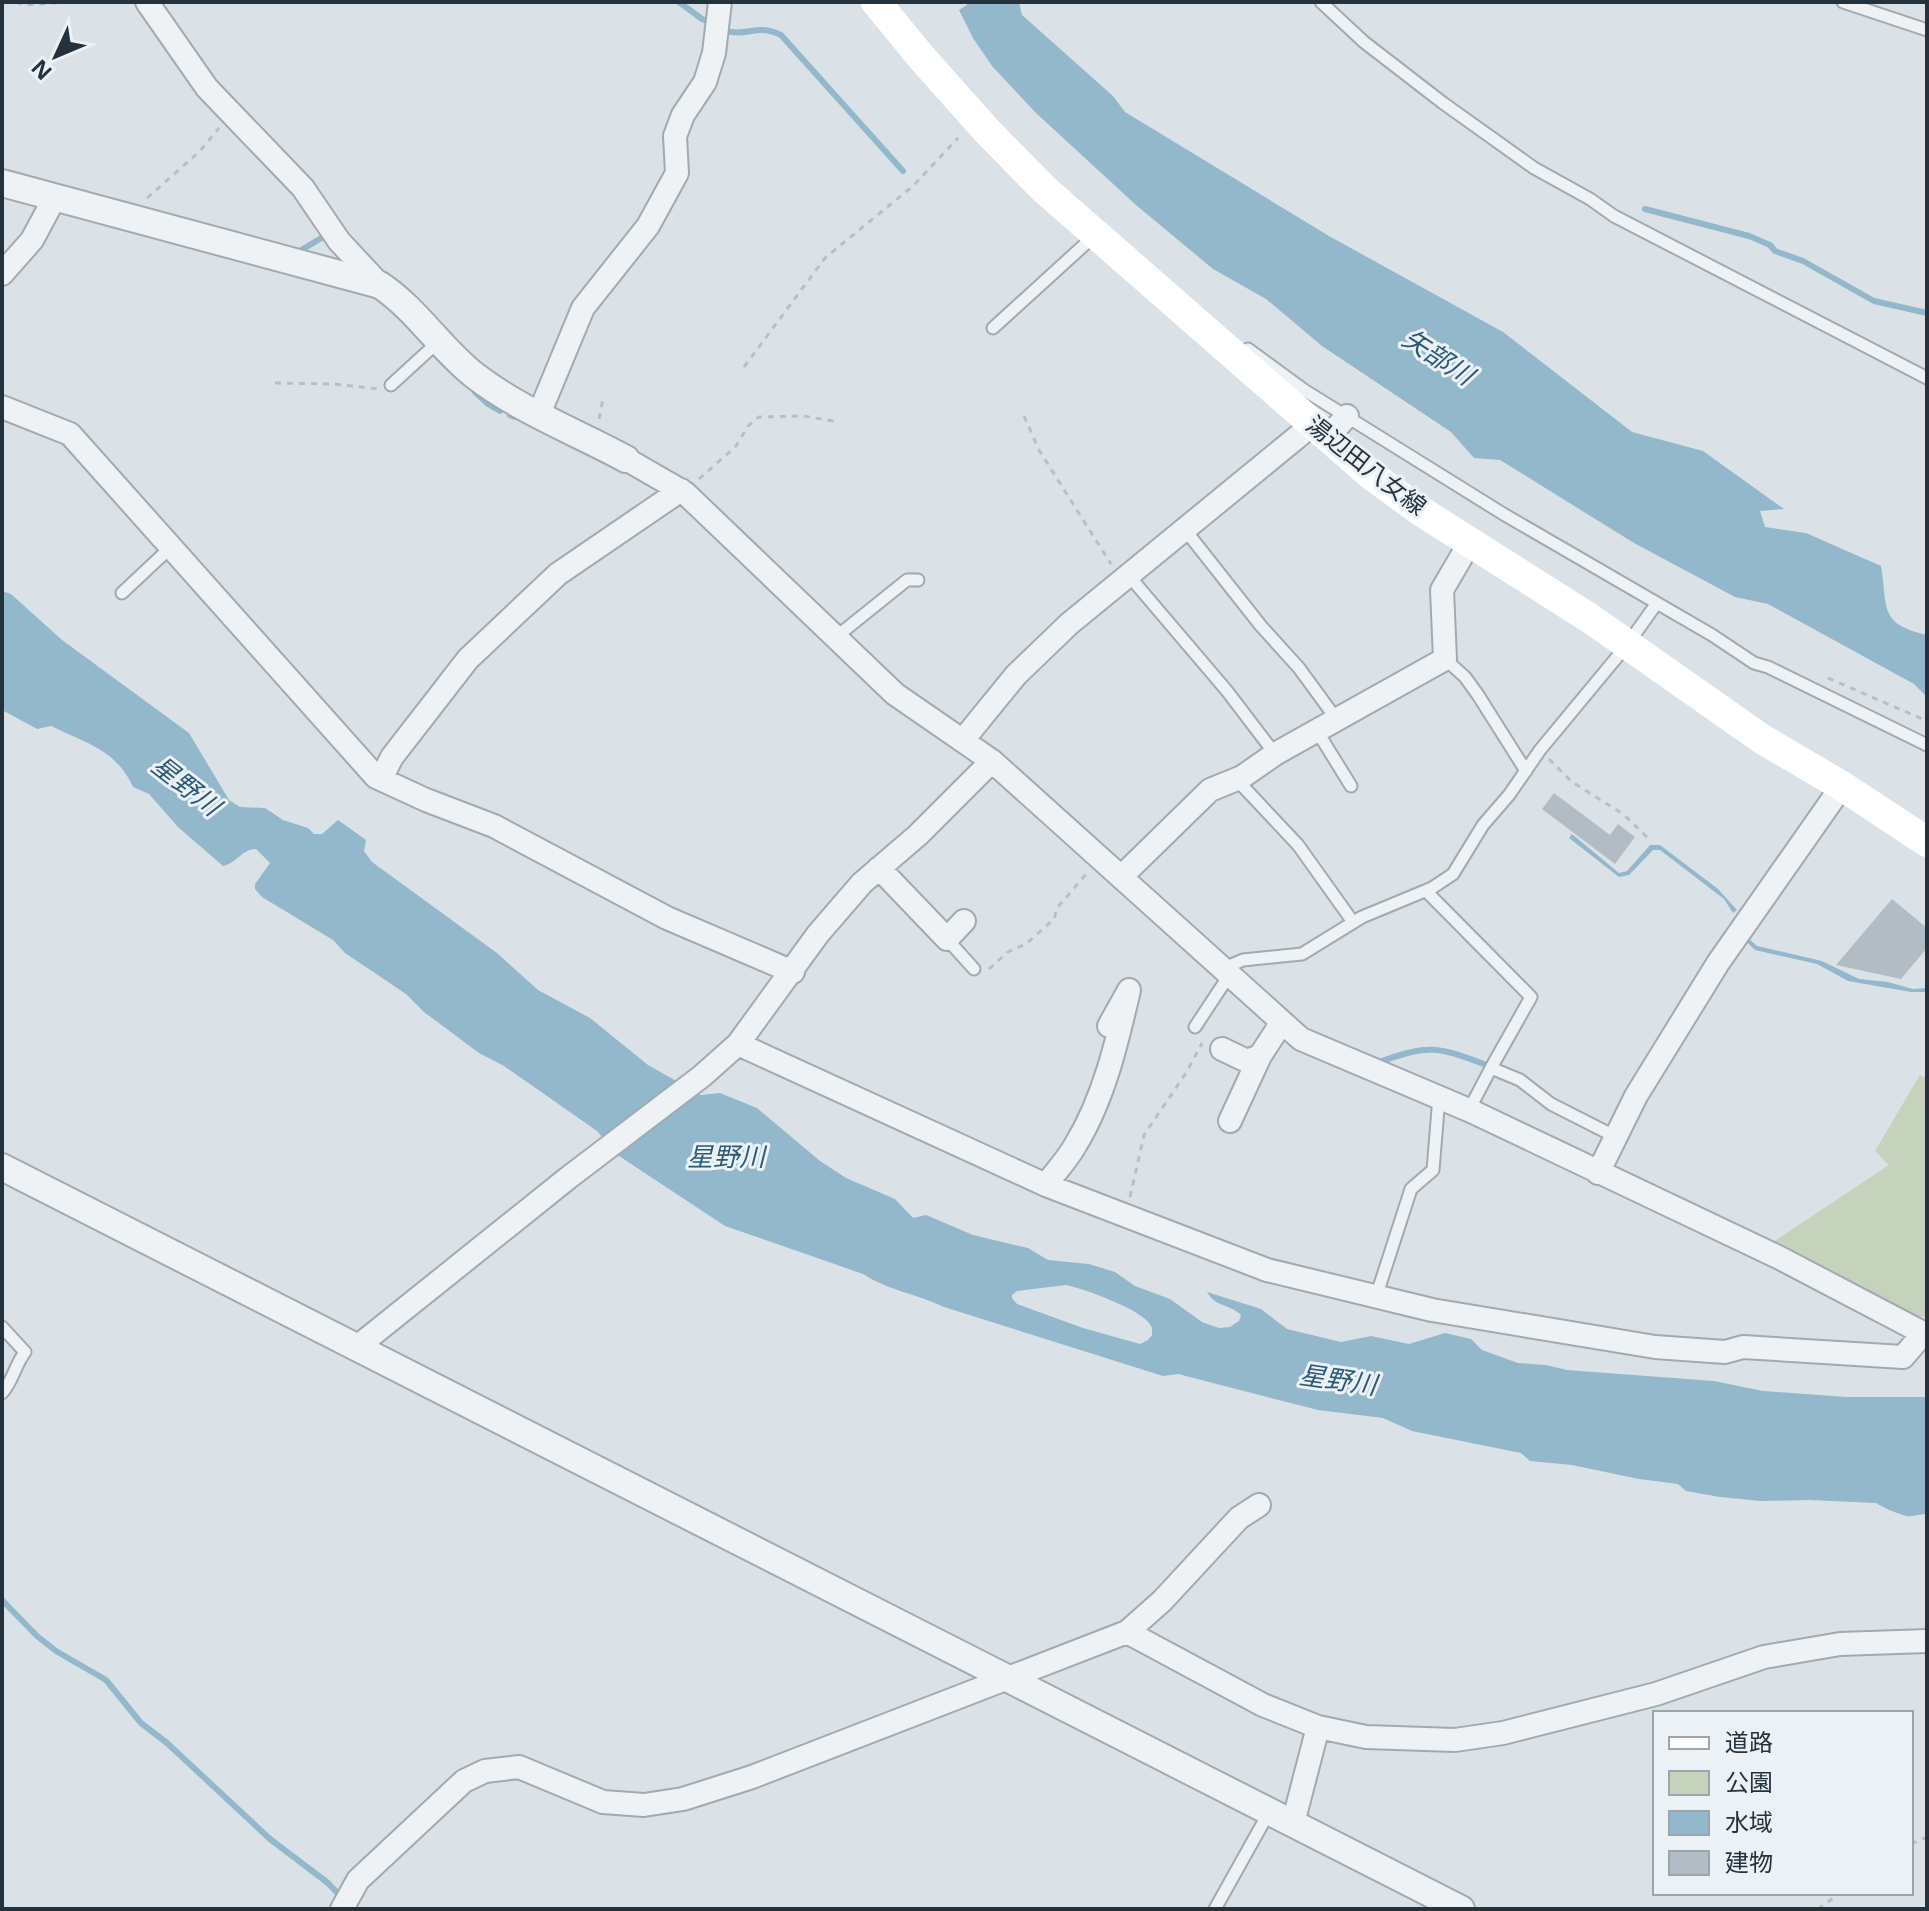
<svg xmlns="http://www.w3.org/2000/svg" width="1929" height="1911" viewBox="0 0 1929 1911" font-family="'Noto Sans','Noto Sans JP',sans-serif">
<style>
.green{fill:#c5d2bc}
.water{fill:#93b7cb;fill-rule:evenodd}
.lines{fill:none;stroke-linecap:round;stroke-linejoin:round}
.stream{stroke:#93b7cb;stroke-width:6}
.building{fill:#b2bcc4}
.service-casing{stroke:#a0aab1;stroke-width:15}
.minor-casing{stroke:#a0aab1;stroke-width:26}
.tertiary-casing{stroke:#a0aab1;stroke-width:30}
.path{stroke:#b9c0c5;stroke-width:3;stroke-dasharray:6 6;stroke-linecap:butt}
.service{stroke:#eef2f5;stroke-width:11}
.minor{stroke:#eef2f5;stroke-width:22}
.tertiary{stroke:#eef2f5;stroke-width:26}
.secondary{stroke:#fff;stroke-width:30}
.labels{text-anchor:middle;stroke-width:6;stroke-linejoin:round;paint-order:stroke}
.street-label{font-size:24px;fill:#24323e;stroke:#ebf1f5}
.water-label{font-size:26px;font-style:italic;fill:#2c5975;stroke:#ebf1f5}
</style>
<rect width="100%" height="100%" fill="#dbe2e7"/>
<path class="green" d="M1920 1075 1927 1078V1317L1916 1316 1773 1242 1889 1165 1875 1151Z"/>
<path class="water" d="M967 2H1019L1022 15 1113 96 1125 112 1329 236 1503 332 1632 432 1703 451 1784 509 1760 511 1765 527 1806 533 1881 566C1888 607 1878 624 1927 635V710L1926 696 1914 684 1768 604 1735 597 1634 543 1500 460 1474 458 1451 432 1322 346 1266 299 1213 269 1136 205 1036 113 992 66 973 38 959 10 967 5Z
M2 591 11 594 62 640 189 733 229 800 240 807 265 808 283 820 308 828 314 834H322L338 820 366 840 364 851 372 862 497 953 538 990 590 1018 648 1065 701 1095 720 1093 757 1108 820 1161 846 1178 895 1199 913 1218 926 1215 973 1235 1028 1248 1048 1260 1089 1264 1115 1272 1135 1286 1170 1299 1202 1322 1219 1328 1230 1327 1239 1321 1241 1315C1230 1304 1215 1307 1207 1292L1261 1309 1287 1329 1341 1342 1371 1336 1409 1344 1445 1333 1471 1339 1482 1350 1518 1363 1546 1365 1567 1370 1714 1381 1763 1391 1847 1397H1927V1514C1921 1514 1912 1517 1907 1516 1900 1515 1882 1507 1876 1503L1809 1500 1761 1501 1720 1497 1686 1491 1678 1484 1639 1479 1572 1465 1530 1461 1521 1453 1412 1431 1383 1418 1318 1410 1178 1374 1163 1376 944 1307C917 1294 887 1290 863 1274L725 1226 616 1154 597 1131 504 1066 479 1053 424 1012 406 994 345 953 333 940 262 897 255 889V884L270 863 256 849C242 849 237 863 223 866L178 827 149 794 133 787C116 749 85 743 51 726L37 729 2 710ZM1066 1285C1083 1288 1139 1309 1149 1323 1153 1328 1152 1329 1152 1335L1148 1340 1140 1344 1083 1328 1017 1304 1012 1298V1295L1017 1291Z
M1572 834 1619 873 1627 871 1650 845H1660L1718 889 1737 910 1733 913 1724 899 1660 850H1653L1629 875 1619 877 1569 838Z
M1748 938 1757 946 1822 961 1859 979 1888 982 1913 989 1927 988V992H1911L1848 981 1817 964 1755 950 1745 940Z"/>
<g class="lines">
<path class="stream" d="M679 2 702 19 712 23
M726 31C749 37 756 23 781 35L903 171
M1645 209 1749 236 1770 245 1775 251 1803 261 1874 301 1927 313
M298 252 328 234
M475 392 488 404 500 411
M510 415 515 417
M1382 1061C1431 1044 1437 1047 1484 1064
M2 1600 37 1636 56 1651 106 1680 141 1723 167 1743 270 1839 328 1883 343 1899"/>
</g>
<path class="building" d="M1554 793 1610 835 1618 824 1635 837 1615 864 1542 809Z
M1892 899 1927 928V948L1901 979 1836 965Z"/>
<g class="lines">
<g class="service-casing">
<path id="service" d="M1321 2 1364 42 1443 103 1534 168 1590 199 1614 216 1927 378
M1843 2 1927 30
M993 328 1093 237
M1248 349 1304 390 1505 515 1712 635 1754 663 1768 667 1927 745
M391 385 438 342
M1186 531 1261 626 1299 668 1337 720
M1130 577 1227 691 1275 754
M122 593 171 547
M836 637 907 580H918
M1445 659 1465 677 1478 695 1526 771
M1317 731 1351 786
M1237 780 1298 845 1353 922
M1426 891 1531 997 1491 1068
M947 939 974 969
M1224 968 1243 960 1302 954 1362 917 1432 888 1453 874 1483 825 1509 795 1540 750 1627 645 1657 603
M1195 1027 1230 974
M1469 1110 1491 1068 1520 1080 1551 1104 1616 1137
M1376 1297 1411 1189 1433 1170 1439 1097
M2 1327 25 1352C15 1365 13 1381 2 1393
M1215 1909 1263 1823"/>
</g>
<g class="minor-casing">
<path id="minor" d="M147 2 207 88 303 188 339 241 380 285
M2 274 32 240 54 199
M2 407 70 434 376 777 426 800 494 826 667 918 793 972
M539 414 583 308 648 226 677 173 675 136 683 115 705 82 714 53 720 2
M1327 438 1347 416
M626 459 685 493 895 694 992 761 1301 1039 1471 1111 1780 1258 1927 1335
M963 740 1016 675 1069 624 1312 425
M381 779 392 757 468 659 558 574 681 490
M879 868 947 939 964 921
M1122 876 1210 790 1242 777 1275 754 1445 659 1442 590 1470 542
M738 1044 1046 1185 1267 1270 1432 1310 1655 1347 1725 1352 1743 1347 1903 1357 1922 1335
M1222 1049 1247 1061 1260 1056 1282 1022
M1230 1121 1260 1056
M1598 1173 1636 1096 1718 963 1842 786
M1046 1185C1056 1171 1068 1159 1076 1144 1104 1098 1117 1042 1129 990L1109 1026
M357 1347 568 1178 702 1076 738 1044 818 934 862 883 918 835 992 761
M1127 1632 1162 1601 1239 1518 1259 1505
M1293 1823 1318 1727
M342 1909 358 1880 464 1781 485 1771 519 1767 603 1802 644 1805 683 1799 752 1777 1127 1632 1263 1705 1318 1727 1366 1737 1455 1740 1503 1733 1656 1694 1764 1657 1840 1644 1927 1641"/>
</g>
<g class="tertiary-casing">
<path id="tertiary" d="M2 183 380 285C416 309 440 348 474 375 519 410 576 432 626 459
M2 1167 1461 1909"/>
</g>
<path class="path" d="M16 2 23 5 70 2
M147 198 199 152 219 128
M744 367 825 258 913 186 958 138
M275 383 334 384 379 389
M1024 416 1039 450 1111 564
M599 419 603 399
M699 479 736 446 748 426 759 417 803 416 839 422
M1828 678 1927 721
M1549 759 1572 782 1623 814 1649 839
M989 969 1008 952 1026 944 1054 919 1057 908 1087 873
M1130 1197 1144 1135 1186 1073 1202 1043
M1911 1844 1927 1837
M1818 1909 1840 1893"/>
<use href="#service" class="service"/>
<use href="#minor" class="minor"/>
<use href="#tertiary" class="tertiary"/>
<path class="secondary" d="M876 2 922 58 987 131 1044 189 1370 474 1419 510 1591 619 1762 739 1842 786 1927 842"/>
</g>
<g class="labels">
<g class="street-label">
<text transform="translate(1366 466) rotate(38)" y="8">湯辺田八女線</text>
</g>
<g class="water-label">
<text transform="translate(1438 357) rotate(33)" y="9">矢部川</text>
<text transform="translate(186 786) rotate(38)" y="9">星野川</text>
<text x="726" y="1166">星野川</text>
<text transform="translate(1338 1380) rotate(8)" y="9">星野川</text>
</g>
</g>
<rect width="1929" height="1911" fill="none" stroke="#24323e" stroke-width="8"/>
<rect x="1653" y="1711" width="260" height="184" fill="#ebf1f5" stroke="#9ba5ac" stroke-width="2"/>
<rect x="1669" y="1737" width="40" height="12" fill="#ffffff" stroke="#9ba5ac" stroke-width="2"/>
<text x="1725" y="1751" font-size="24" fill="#24323e">道路</text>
<rect x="1669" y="1771" width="40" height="24" fill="#c5d2bc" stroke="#9ba5ac" stroke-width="2"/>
<text x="1725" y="1791" font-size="24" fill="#24323e">公園</text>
<rect x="1669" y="1811" width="40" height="24" fill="#93b7cb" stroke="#9ba5ac" stroke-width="2"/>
<text x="1725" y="1831" font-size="24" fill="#24323e">水域</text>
<rect x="1669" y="1851" width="40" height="24" fill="#b2bcc4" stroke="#9ba5ac" stroke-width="2"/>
<text x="1725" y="1871" font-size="24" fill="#24323e">建物</text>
<g transform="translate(56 56) rotate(226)" stroke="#ebf1f5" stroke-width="6" paint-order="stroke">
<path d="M0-6L14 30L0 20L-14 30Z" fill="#24323e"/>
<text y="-12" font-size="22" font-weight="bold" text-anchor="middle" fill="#24323e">N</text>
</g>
</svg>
